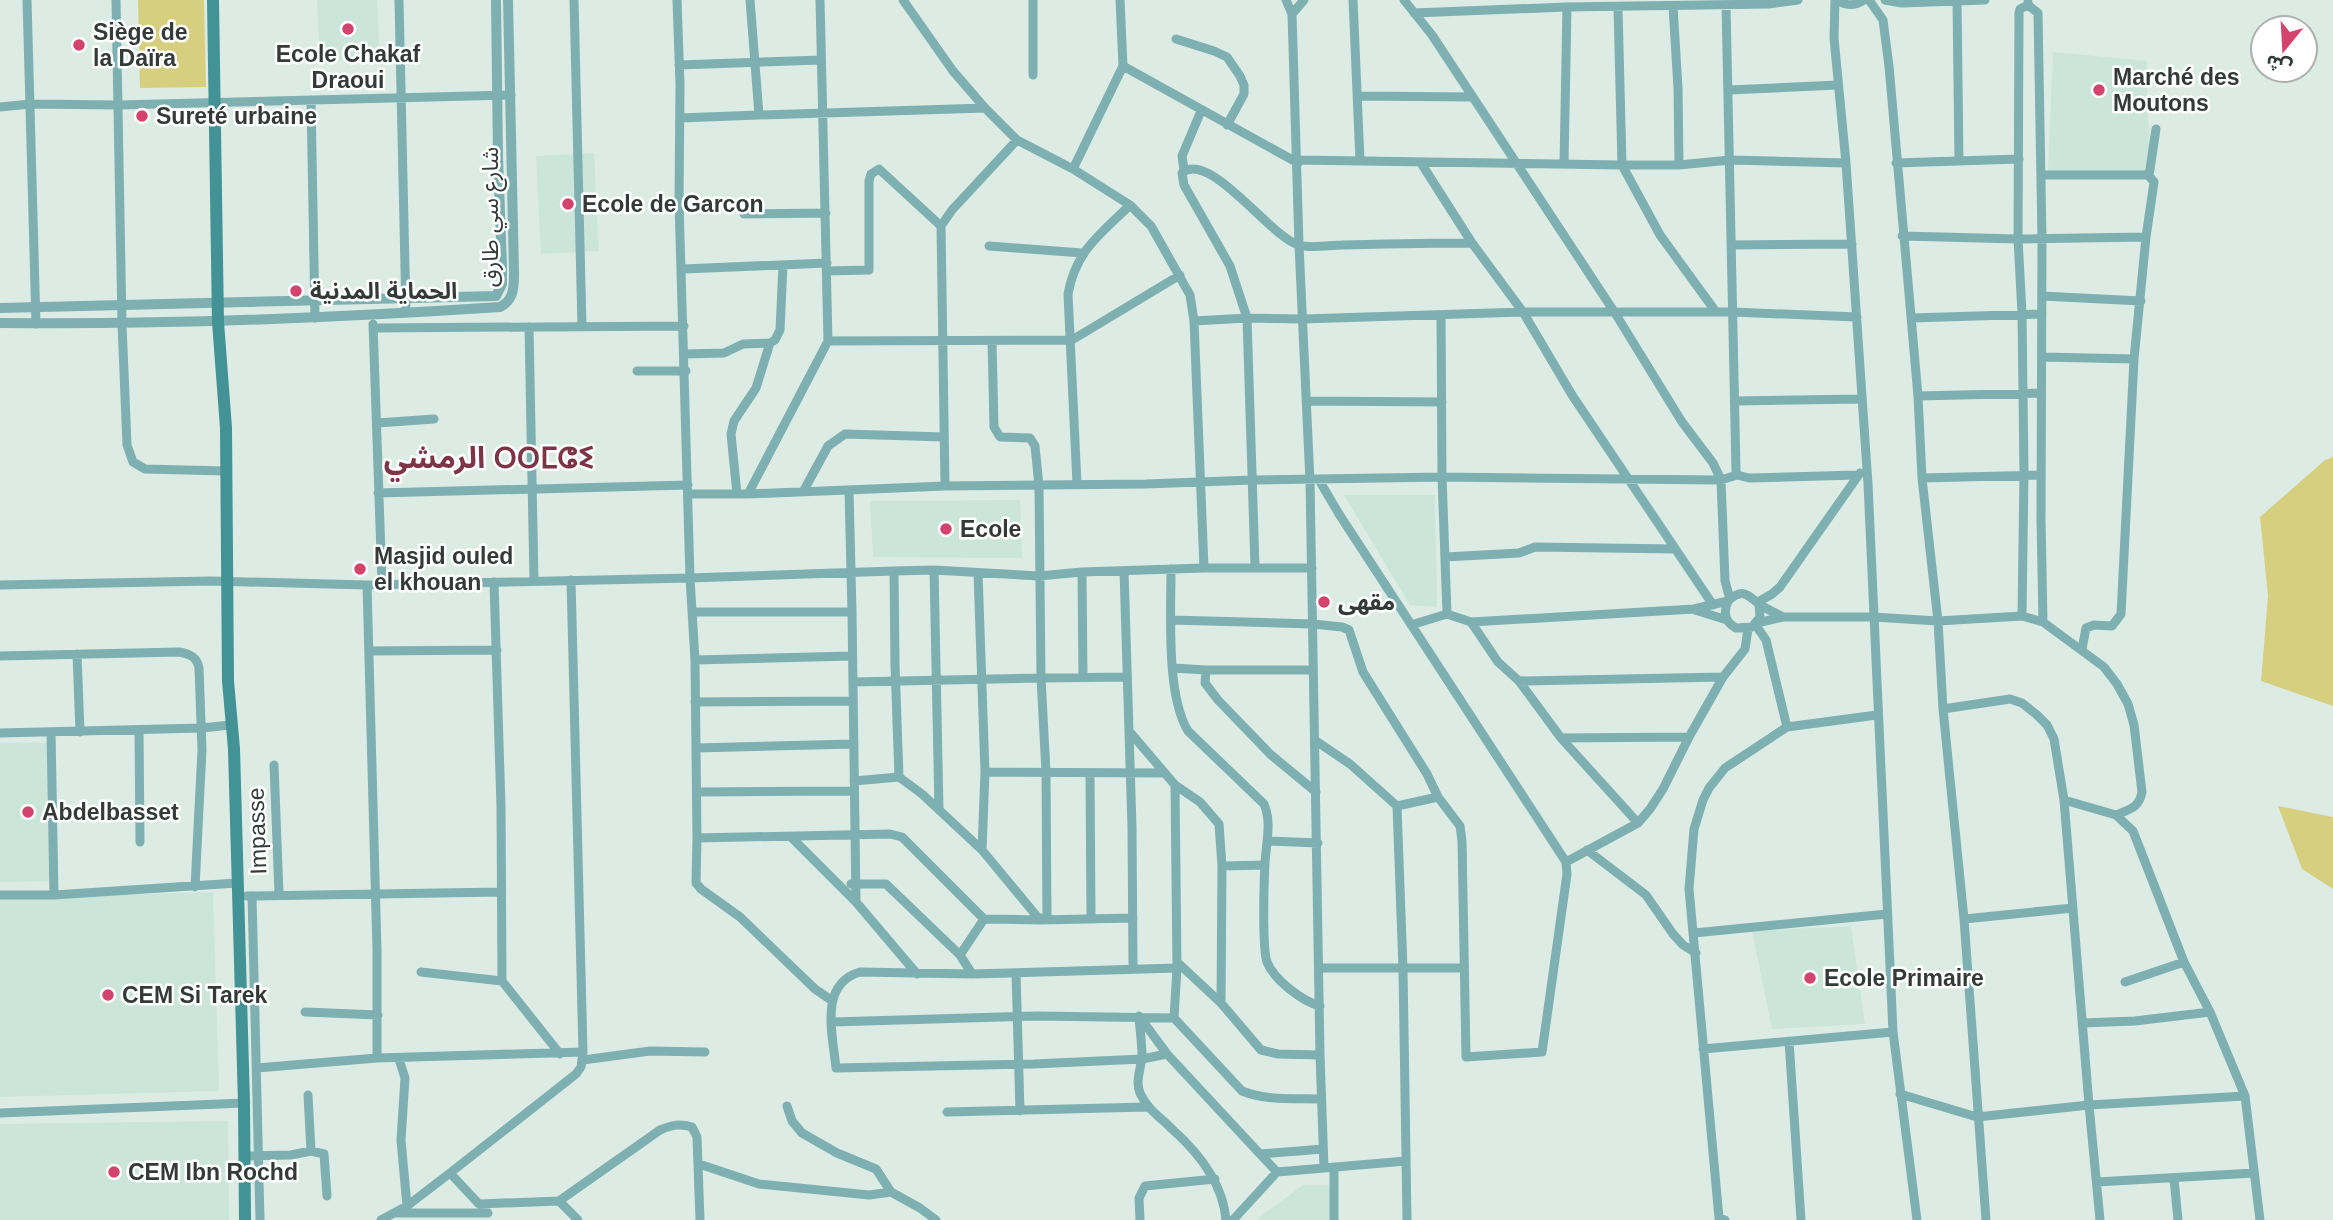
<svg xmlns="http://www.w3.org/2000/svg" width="2333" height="1220" viewBox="0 0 2333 1220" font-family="Helvetica,'Noto Sans Arabic','Noto Sans Tifinagh',sans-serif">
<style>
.built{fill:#cce5da}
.green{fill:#d7cf80}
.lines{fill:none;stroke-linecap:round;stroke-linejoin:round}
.minor{stroke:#7eafb1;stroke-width:9}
.tertiary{stroke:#7eafb1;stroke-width:10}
.secondary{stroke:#429296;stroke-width:12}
.poi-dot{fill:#d2446d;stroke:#fff;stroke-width:2.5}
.labels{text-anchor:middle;stroke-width:5;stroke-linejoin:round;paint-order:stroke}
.poi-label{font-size:23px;font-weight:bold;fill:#343a37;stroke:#fff;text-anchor:start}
.street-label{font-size:23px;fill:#343a37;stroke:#fff}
.district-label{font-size:30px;font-weight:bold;fill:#7c3546;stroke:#fff}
</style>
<rect width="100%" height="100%" fill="#dcece5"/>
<path class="built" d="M317 0H377L380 58 320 61Z
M2053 52 2147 61 2148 120 2154 172 2048 171Z
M594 153 599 251 541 254 536 156Z
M1344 495H1435L1437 607 1410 605Z
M1020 500 1022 558 873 557 870 501Z
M56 742 57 881 0 882V743Z
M213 892 219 1091 0 1097V898Z
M1851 926 1865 1024 1772 1029 1752 931Z
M228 1121 229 1220H0V1124Z
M1303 1185H1330V1220H1256Z"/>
<path class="green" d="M138 0H204L206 87 140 88Z
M2333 457V706L2261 681 2268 596 2260 517 2325 460Z
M2278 806 2333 817V889L2302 869Z"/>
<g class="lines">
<path class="minor" d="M27 0 36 324
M116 0 122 324 127 445 133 462 145 469 227 471
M399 0 406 313
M574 0 582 327
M750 0 759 115 985 108
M903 0 953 71 985 108 1017 140 1073 169 1130 205 1151 226 1190 295 1194 321 1204 568
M1033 0V75
M1286 0 1292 14 1299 245 1310 481 1320 1055 1324 1168
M1353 0 1360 161
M1404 0 1432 35 1615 313 1682 422 1713 463 1721 480 1725 581 1730 599
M1835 0 1834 38 1846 163 1868 484 1893 1032 1917 1220
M1837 0C1845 6 1855 6 1864 0
M1869 0 1883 20 1889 66 1918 396 1922 478 1938 621 1943 709 1964 919 1986 1220
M1885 0 1902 3 1985 0
M1957 1 1959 161
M1726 5 1736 471 1737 475 1749 478 1857 475
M2028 5 2038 13 2042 239 2041 519 2043 622
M1673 6 1678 88 1679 165
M1618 8 1622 165 1660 235 1716 312
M1414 13 1567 7 1769 4 1798 0
M1292 14 1304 0
M1176 39 1214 51 1227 57 1240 76 1244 85V94L1227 125
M679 65 821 60
M1123 66 1298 163
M1729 90 1838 85
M1357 96 1473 97
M311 100 315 318
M0 107 30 104 119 105 511 95
M680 118 759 115
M1298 160 1622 165H1679L1730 160 1846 163
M1421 163 1472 243 1523 312 1572 395 1713 605
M1896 163 2019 159
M1564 164 1567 7
M1073 169 1123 66 1120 0
M1184 170 1182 156 1201 111
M2041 175H2145L2149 176 2154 182 2146 237 2134 359 2121 614 2112 626 2094 625 2086 628 2082 649
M2149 176 2156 129
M744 214 826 213
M1902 236 2018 239 2146 237
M1732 245 1852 244
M989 246 1082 253
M683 269 827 263
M827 271 869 270V181L871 174 879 169 941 226
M2042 296 2141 301
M1441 315 1442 477 1447 614
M1911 318 2042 314
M1194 321 1247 318 1303 319 1523 312H1733L1857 317
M373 324 382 583
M529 327 534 581
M373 328 684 326
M828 341 1072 340 1180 275
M992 341 994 427 1000 437 1030 438 1035 446 1039 486 1041 678 1127 677
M685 354 724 353 743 344 770 343 775 340 780 330 783 265
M2042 357 2134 359
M637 371H686
M1918 396 2041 393
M1307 401 1442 402
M1736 401 1862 399
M377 423 434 419
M1922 478 2041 475
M1077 484 1068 294C1076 250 1100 235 1130 205
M945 486 941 226 952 210 1017 140
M803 492 828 446 845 434 944 437
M378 493 688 485
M689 494H748L945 486 1146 484 1252 480 1442 477 1721 480 1737 475
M737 494 731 434 734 421 756 388 770 343
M748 494 828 341 820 0
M1445 557 1519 553 1535 547 1675 549
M1255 567 1247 318 1230 266 1184 185 1182 173C1209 149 1271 238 1299 245 1311 249 1330 245 1342 245 1386 244 1429 243 1472 243
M1171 569C1171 614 1166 695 1188 731L1264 804C1272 822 1266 844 1265 863 1264 881 1262 948 1267 962 1274 980 1302 1001 1320 1006
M934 570 939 810
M894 571 895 665 899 777
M1124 571 1132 827 1133 967
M1082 572 1083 677
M978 573 985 772
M571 580 583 1052
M494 582 501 807 502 981 560 1054
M0 585 211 581 367 585 690 578 679 203 680 84 677 0
M367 585 377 950V1058
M1758 602 1772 594 1780 587 1860 473
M1759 604 1760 617 1752 627 1736 628C1725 622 1723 613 1728 601 1744 586 1749 597 1762 606 1769 610 1776 613 1783 617
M1695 610 1727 620
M692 612H852L849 490
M852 612 856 902
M2022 616 2024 474 2022 313 2018 239 2019 13 2020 9 2028 5V2
M1171 620 1313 624 1342 627 1349 630 1363 672 1427 774 1438 797 1460 826 1462 841 1466 1057 1542 1052 1567 874 1566 862 1339 514 1319 480
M1471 622 1498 662 1519 681 1561 738 1638 823
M1757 623 1783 617H1873L1938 621 2022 616 2043 622 2104 667 2117 684 2128 704 2134 725 2142 792C2139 808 2130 809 2116 815
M1755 624 1766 640 1787 727
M1411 625 1447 614 1471 622 1694 609 1728 601
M369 651 497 650
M77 654 80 732
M0 656 179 652C190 654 197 657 199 668L202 750 195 887
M695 660 852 656
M1173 668 1206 670H1313
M1206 670 1205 683 1218 700 1270 754 1316 792
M1519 681 1723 677
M853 682 1041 678 1046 772 1047 920
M695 702 853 701
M1943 709 2010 699 2022 703 2037 715 2047 725 2054 739 2064 800 2089 1105 2100 1220
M139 730 140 842
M1129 731 1175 785 1200 802 1219 824 1222 866 1221 1003
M51 732 54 895
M0 733 202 728 230 725
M1561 738 1689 737
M1316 741 1350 764 1397 806 1403 969 1407 1220
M696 748 854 744
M274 765 279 894
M1090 773 1091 917
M854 781 899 777 922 794 982 850 985 772 1164 773
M697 792 853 791
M2064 800 2116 815 2133 831 2184 962 2210 1012 2245 1096 2260 1220
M1397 806 1438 797
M697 838 695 660 690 578 894 571 934 570 1039 576 1082 572 1204 568H1312
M792 838 856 902 917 974
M1267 841 1318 843
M982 850 1040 920 1041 918
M1587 850 1646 895 1673 934 1683 945 1696 953
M1566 862 1638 823 1650 809 1663 789 1689 737 1723 677 1745 649 1748 629
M1222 866 1265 865
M851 884H886L960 955 972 974
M0 895H54L237 883
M247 896 501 892
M252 896 260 1220
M1964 919 2073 908
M1694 933 1887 914
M960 955 984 919 1040 920 1133 918
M1177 962 1221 1003 1261 1050 1278 1054 1320 1055
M1319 968H1464
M421 972 502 981
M1016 973 1020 1111
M2125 982 2184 962
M831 1000 815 989 740 917 701 889 696 883 697 838 890 834 902 837 984 919
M305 1012 378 1015
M1139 1016 1167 1054 1260 1154 1323 1149
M1139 1018C1140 1031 1142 1043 1142 1056 1141 1069 1135 1081 1140 1093 1147 1109 1160 1117 1172 1129 1199 1153 1223 1183 1226 1220
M1174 1018 1177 968 1175 785
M832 1022 1037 1016 1174 1018 1242 1091C1267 1101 1294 1098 1321 1099
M2082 1023 2135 1021 2210 1012
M1789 1041 1801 1220
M1703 1049 1893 1032
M1167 1054 1142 1059 1034 1064 836 1068C833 1036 818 984 860 972L972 974 1177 968
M399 1059 405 1078 401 1140 407 1206
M583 1060 650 1051 705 1052
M257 1068 377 1058 583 1052 581 1067 576 1074 450 1173 407 1206 381 1220
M1900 1094 1977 1117 2089 1105 2245 1096
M308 1095 311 1151
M787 1106 792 1121 802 1133 837 1153 876 1169 891 1192
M947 1112 1147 1107
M0 1113 244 1103
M1260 1154 1277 1172
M244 1156 291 1155 311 1151 324 1154 327 1196
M699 1164 759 1184 869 1195 891 1192 920 1208 936 1220
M1334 1168V1220
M450 1173 479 1204 559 1201 660 1130C672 1125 680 1123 692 1127L697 1137 700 1220
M2174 1179 2178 1220
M2097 1182 2254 1173
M559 1201 578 1220
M395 1213H488
M1140 1220 1139 1198 1145 1186 1215 1179
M1233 1220 1277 1172 1406 1161
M1725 1220 1719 1218 1689 889 1694 829 1703 800 1709 788 1725 768 1787 727 1877 715"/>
<path class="tertiary" d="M496 296 502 284V267L498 157 496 0
M0 308 496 296
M0 323C167 325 334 318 500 307 514 300 514 287 514 273L508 0"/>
<path class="secondary" d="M213 0 218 322 226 428 228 681 234 749 244 1103 245 1220"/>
</g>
<g class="poi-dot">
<circle cx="348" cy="29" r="7"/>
<circle cx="79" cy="45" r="7"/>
<circle cx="2099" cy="90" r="7"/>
<circle cx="142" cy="116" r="7"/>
<circle cx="568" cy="204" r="7"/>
<circle cx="296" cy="291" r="7"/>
<circle cx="946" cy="529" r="7"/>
<circle cx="360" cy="569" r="7"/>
<circle cx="1324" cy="602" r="7"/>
<circle cx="28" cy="812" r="7"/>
<circle cx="1810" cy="978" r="7"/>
<circle cx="108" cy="995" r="7"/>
<circle cx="114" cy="1172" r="7"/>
</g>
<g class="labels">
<g class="poi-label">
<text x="93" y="40">Siège de<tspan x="93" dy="26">la Daïra</tspan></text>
<text x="348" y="62" text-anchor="middle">Ecole Chakaf<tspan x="348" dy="26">Draoui</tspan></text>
<text x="2113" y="85">Marché des<tspan x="2113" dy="26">Moutons</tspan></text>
<text x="156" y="124">Sureté urbaine</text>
<text x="582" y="212">Ecole de Garcon</text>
<text x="310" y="299">الحماية المدنية</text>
<text x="960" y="537">Ecole</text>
<text x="374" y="564">Masjid ouled<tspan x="374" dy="26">el khouan</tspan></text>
<text x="1338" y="610">مقهى</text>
<text x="42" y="820">Abdelbasset</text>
<text x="1824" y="986">Ecole Primaire</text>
<text x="122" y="1003">CEM Si Tarek</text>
<text x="128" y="1180">CEM Ibn Rochd</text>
</g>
<g class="street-label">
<text transform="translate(490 217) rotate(-90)" y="8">شارع سي طارق</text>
<text transform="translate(257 831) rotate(-92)" y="8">Impasse</text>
</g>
<g class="district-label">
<text x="489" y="468">الرمشي ⵔⵔⵎⵛⵉ</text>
</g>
</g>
<g transform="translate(2284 49) rotate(198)"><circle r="33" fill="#ffffff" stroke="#aeb0af" stroke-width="2"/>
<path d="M0-5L12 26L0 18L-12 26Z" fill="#d2446d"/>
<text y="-10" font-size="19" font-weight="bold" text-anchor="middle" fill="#343a37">ش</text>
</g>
</svg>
